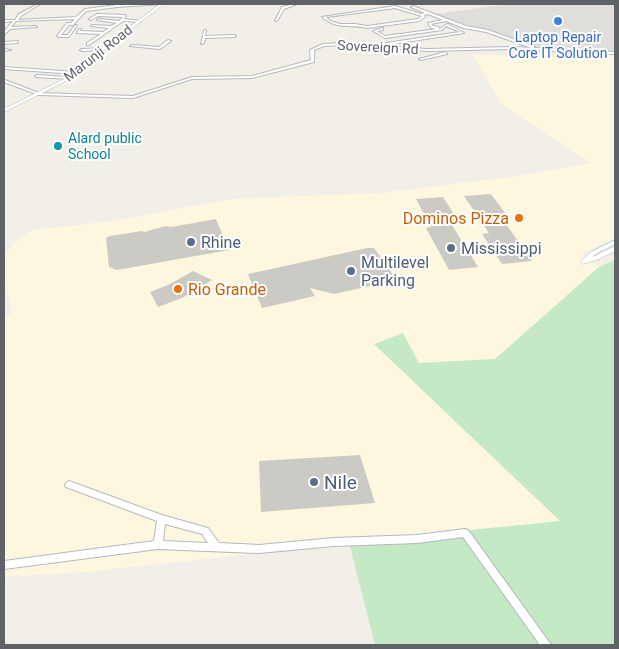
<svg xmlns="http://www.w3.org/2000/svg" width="619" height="649" viewBox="0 0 619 649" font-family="Roboto,sans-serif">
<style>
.commercial{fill:#fef7e0}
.industrial{fill:#e0deda}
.green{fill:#c5e8c5}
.building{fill:#cccac5}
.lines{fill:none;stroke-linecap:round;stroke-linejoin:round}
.minor-casing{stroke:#b5b8bc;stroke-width:2}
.tertiary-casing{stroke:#b5b8bc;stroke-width:1}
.minor{fill:#fff;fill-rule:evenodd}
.tertiary{fill:#fff;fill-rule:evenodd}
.shop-dot{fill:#3f7fe0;stroke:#fff;stroke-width:2}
.culture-dot{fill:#0f9aa8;stroke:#fff;stroke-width:2}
.food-dot{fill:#e8710a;stroke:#fff;stroke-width:2}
.service-dot{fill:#5c6f8a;stroke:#fff;stroke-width:2}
.labels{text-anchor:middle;stroke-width:4;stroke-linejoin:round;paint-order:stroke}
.far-shop-label{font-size:14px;fill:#366cbe;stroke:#fff}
.far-street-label{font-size:14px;fill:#5f6368;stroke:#fff}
.far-culture-label{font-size:14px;fill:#0d838f;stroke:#fff;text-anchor:start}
.food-label{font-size:16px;fill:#c56008;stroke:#fff;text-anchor:end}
.service-label{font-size:16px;fill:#4e5e75;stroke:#fff;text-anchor:start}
.near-service-label{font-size:19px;fill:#4e5e75;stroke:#fff;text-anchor:start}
</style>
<rect width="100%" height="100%" fill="#f1efe8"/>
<path class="commercial" d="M473 55 615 57V238L582 253 599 267 495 359 419 363 374 344 560 521 84 572 4 577V318L13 315 4 279V258L13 243 34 230 112 221 232 199 380 193 510 177 591 163 501 104Z"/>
<path class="industrial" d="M501 4H615V52L532 47 434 14 503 5Z"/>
<path class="green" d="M615 260V645H375L349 542 560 521 374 344 403 333 419 363 495 359 599 267Z"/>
<path class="building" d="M491 194 508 217H501L532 261 502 264 482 234 489 233 464 196Z
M443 197 459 222H450L478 267 449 270 426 228 431 227 416 199Z
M216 219 229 250 117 270 109 267 106 238 110 236 142 231 144 232 166 226 171 227Z
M367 248H374L397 280 334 294 310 288 315 296 262 308 248 274Z
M193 271 212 280 182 298 158 307 150 292 168 285Z
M360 455 375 503 261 512 259 461Z"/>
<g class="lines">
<g class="minor-casing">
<path id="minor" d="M38 4H40L21 16 18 20 76 17 85 9 117 5 162 4 117 7 86 11 73 25H69L61 35H68L75 25H77L69 37H59L57 36 67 23H71L75 19 16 21 11 27 36 26 37 27 10 29 4 35V32L13 21 4 22V20H15L19 14Z
M294 4H297L284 9 277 21H275L282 7Z
M395 6 421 14 425 13 411 7 413 6 466 26 488 30 535 47 532 48 486 32 464 28 446 21 431 24 433 26 439 27V29C443 28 445 24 448 24L464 33 387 45 386 43 460 32 446 26 442 30 385 38 373 31 383 28V30L377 31 385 36 437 29 431 28 428 23 443 20 428 14 424 15 425 17 419 21 367 28C349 24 338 30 322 17ZM395 8 422 16 418 19 367 26 355 24H340L330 21 326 17Z
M97 14 125 15 126 16 124 19 141 21 140 22 123 21 89 45H87V43L101 34 77 33 79 29H81L80 31 103 32 109 28 91 26 92 25 111 26 117 23 97 20 98 19 119 21 123 17 98 16 91 20 89 19Z
M205 30 206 31 205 36 234 35 236 36 234 37 205 38 204 43 201 44 204 31Z
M168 40 171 41 160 49 130 46 132 45 159 47Z
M18 41 17 43 4 44V42Z
M345 43 427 49 515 47 615 52V54L515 49 427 51 345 45 324 46 314 50V62L252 78 192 79 133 98 39 95 4 82V80H5L39 93 133 96 192 77 252 76 311 60 310 50 323 44Z
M103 48 102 50 82 51 80 50 82 49Z
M4 49 11 50 4 51Z
M446 52 447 54 421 60 419 59Z
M4 67 76 72 78 73 76 74 4 69Z
M37 75 69 77 71 78 69 79 36 77 35 76Z
M69 481 162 515 208 528 219 543 259 545 334 538 417 535 465 529 468 530 549 642 551 645H540L463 537 417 543 334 546 259 553 158 549 4 569V561L154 541 157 521 66 487 65 485 66 483ZM165 524 202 534 208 543 163 541Z"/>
</g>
<g class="tertiary-casing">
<path id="tertiary" d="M160 4H164L106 48 68 80 4 112V109L66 78 104 46Z
M615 240V244L595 254 593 257 615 246V251L599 259 583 264 580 262 591 252Z"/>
</g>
<use href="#minor" class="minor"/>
<use href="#tertiary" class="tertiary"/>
</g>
<circle class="shop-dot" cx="558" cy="21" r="5"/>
<circle class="culture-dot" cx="58" cy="146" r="5"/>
<g class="food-dot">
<circle cx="519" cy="218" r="5"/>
<circle cx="178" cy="289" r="5"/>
</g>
<g class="service-dot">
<circle cx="191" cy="242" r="5"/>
<circle cx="451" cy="248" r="5"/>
<circle cx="351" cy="271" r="5"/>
<circle cx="314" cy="482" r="5"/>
</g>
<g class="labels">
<g class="far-shop-label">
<text x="558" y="42">Laptop Repair<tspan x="558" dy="16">Core IT Solution</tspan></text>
</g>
<g class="far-street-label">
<text transform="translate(378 47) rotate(3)" y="5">Sovereign Rd</text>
<text transform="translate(98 53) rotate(-38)" y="5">Marunji Road</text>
</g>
<g class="far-culture-label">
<text x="68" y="143">Alard public<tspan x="68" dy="16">School</tspan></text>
</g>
<g class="food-label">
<text x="509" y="224">Dominos Pizza</text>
<text x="188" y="295" text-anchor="start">Rio Grande</text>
</g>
<g class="service-label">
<text x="201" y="248">Rhine</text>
<text x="461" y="254">Mississippi</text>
<text x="361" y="268">Multilevel<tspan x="361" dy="18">Parking</tspan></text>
</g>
<g class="near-service-label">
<text x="324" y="489">Nile</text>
</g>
</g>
<rect width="619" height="649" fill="none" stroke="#5f6368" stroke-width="10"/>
</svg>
